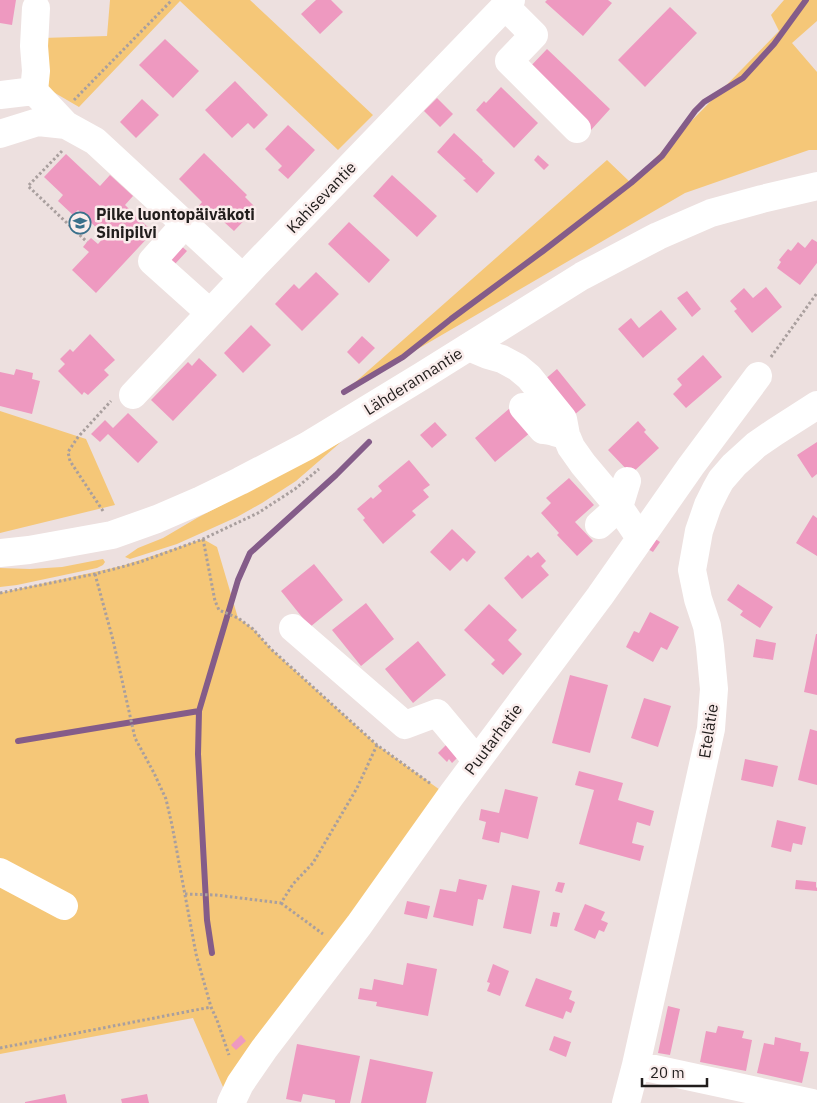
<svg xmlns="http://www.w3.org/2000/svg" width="817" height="1103" viewBox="0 0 817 1103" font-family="'IBM Plex Sans',sans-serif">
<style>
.green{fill:#f5c778}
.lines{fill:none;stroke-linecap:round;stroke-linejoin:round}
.stream{stroke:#845c89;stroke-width:6}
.building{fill:#ee99c0}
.path{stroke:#a99f9e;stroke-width:3;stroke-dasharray:2.5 2.5;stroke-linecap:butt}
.minor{stroke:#fff;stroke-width:28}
.major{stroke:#fff;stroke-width:28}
.labels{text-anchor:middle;stroke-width:5;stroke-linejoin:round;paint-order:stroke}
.street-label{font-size:16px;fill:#211d1c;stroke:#faedec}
.poi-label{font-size:16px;font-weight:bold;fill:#211d1c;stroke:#faedec;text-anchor:start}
</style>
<rect width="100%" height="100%" fill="#ede0df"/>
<path class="green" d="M110 0H250L373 115 338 150 180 1 79 107 43 86 42 38 107 36Z
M784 0H817V21L792 43 817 72V150H809L685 193 344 392 607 160 631 183 779 31 771 15Z
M0 411 86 439 115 505 0 533Z
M341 442 296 481 262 503 237 517 177 544 130 559 125 557 138 548 163 538 197 518Z
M203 539 217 547 238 618 253 629 271 649 377 745 450 797 230 1103 193 1018 0 1054V593L122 566Z
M103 559 105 562 103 565 97 568 17 585 0 587V568L30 569 62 567Z"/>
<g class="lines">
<path class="stream" d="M344 392 403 357 451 319 543 251 631 183 662 156 695 111 704 102 743 78 774 44 806 0
M18 741 199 711
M212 953 207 920 198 754 199 711 238 580 250 553 336 475 369 442"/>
</g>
<path class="building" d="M0 0H16L12 25 0 23Z
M316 0H331L343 12 320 34 301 14Z
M547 0H608L612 3 583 36 545 2Z
M670 7 697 33 645 87 618 60Z
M165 39 199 71 173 98 139 65Z
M547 49 610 109 591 130 527 70Z
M235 81 268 115 254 129 248 123 232 138 205 110Z
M501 87 538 123 514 148 476 110 484 101 486 103Z
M437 98 453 114 440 127 424 111Z
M142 99 159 115 136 138 120 122Z
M288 125 315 150 288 179 278 170 282 166 265 149Z
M454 133 483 160 482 161 495 173 477 193 463 180 466 179 437 152Z
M204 153 247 195 245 197 256 208 234 231 215 214 210 219 198 207 202 202 179 179Z
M66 154 100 186 110 175 133 196 125 205 153 232 96 293 72 270 89 252 83 247 87 242 91 238 98 244 105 236 78 210 73 215 58 201 63 195 44 177Z
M538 155 549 165 544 170 534 160Z
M392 175 437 216 417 237 373 196Z
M349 222 390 260 369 283 328 244Z
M812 239 817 242V263L800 285 777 268 781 262 779 260 788 249 791 251 798 242 805 248Z
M179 244 187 251 175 264 167 257Z
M316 272 339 294 302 331 275 304 294 284 299 289Z
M766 287 782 307 752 333 734 311 737 309 730 301 744 288 753 298Z
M687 291 701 309 692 317 677 298Z
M661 310 677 329 643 358 618 329 631 318 639 328Z
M251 325 271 345 243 373 224 353Z
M90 334 115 360 104 370 109 375 88 395 84 392 82 395 58 371 65 364 60 359 70 349 73 352Z
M362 336 375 348 359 364 347 352Z
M703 355 722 377 686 408 673 394 682 385 677 379Z
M199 358 217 375 173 421 151 400 188 362 192 366Z
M16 369 33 373 32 379 40 381 32 414 0 406V372L14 375Z
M557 369 586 405 573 416 543 381Z
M510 408 531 432 495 462 475 438Z
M128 413 158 442 138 463 108 434 100 442 91 434 105 420 113 428Z
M638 421 646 430 644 432 659 448 631 474 608 450Z
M435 422 447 435 432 448 420 435Z
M817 442V474L812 478 797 455Z
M409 460 430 485 423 490 429 497 412 511 416 515 383 544 363 520 365 518 357 509 371 497 373 499 382 491 378 486Z
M569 478 594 505 575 522 593 541 577 556 557 535 559 533 541 513 551 503 546 498Z
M813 515 817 518V556L796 543Z
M452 529 476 552 467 562 463 558 450 571 430 552Z
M654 538 660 542 653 552 646 548Z
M538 552 546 561 541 566 549 575 522 599 504 578 528 555 531 558Z
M314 564 343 600 310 627 281 591Z
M738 584 773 607 760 628 740 615 743 611 727 600Z
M366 603 394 639 361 666 332 630Z
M489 604 517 630 508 640 522 654 503 675 491 664 495 660 464 630Z
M650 612 679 627 667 650 661 647 653 662 626 647 634 631 639 633Z
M816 634H817V695L804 692Z
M756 639 776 643 773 660 753 657Z
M418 641 446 675 413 703 385 669Z
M570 675 608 685 590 753 552 743Z
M644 698 671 706 658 747 631 738Z
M810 729 817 731V785L798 780Z
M446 745 458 757 452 763 449 759 447 762 438 753Z
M745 759 778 766 773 787 741 780Z
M579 771 623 783 618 800 654 811 650 826 637 822 632 843 644 846 640 861 579 844 594 790 575 785Z
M505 789 538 797 528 839 501 832 499 843 482 839 486 822 479 820 481 809 499 813Z
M777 820 806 827 802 845 793 843 791 852 771 847Z
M459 879 487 885 483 900 478 899 473 926 433 917 440 889 456 892Z
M796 880 816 882V887L817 888V891L795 889Z
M558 882 565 883 562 893 555 891Z
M512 885 540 891 531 934 503 928Z
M407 901 430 906 427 919 404 914Z
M585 904 605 912 601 920 608 923 604 932 599 930 595 939 574 930Z
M553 912 560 913 557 927 550 926Z
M407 963 437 969 428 1016 376 1006 377 1002 358 999 360 988 372 990 374 979 403 985Z
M493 964 509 971 500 996 487 991 490 983 487 982Z
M536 978 572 991 569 999 575 1002 571 1013 566 1011 563 1019 525 1006Z
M668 1006 680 1009 670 1055 658 1053Z
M718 1026 744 1031 742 1038 752 1040 746 1071 700 1062 706 1031 716 1033Z
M241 1035 246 1041 236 1050 231 1045Z
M554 1036 571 1042 566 1057 549 1050Z
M775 1037 801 1043 800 1051 809 1052 802 1083 757 1073 764 1043 774 1045Z
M297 1044 360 1056 350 1103H335V1100L303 1094 301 1102 286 1099Z
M370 1059 433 1072 426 1103H361Z
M65 1094 67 1103H25V1102Z
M147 1094 149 1103H122L121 1099Z"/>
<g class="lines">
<path class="path" d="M74 100 172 0
M62 151 28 186 87 242
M771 357 817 293
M103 511 70 461 68 452 78 437 111 401
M203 539 215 601 219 610 238 618 253 629 271 649 377 745 431 784
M95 574 113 640 135 738 154 773 166 799 172 825 196 954 211 1007 217 1020 229 1055
M0 593 95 574 140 562 203 539 258 513 295 489 319 469
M185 894 216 895 281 903 293 884 313 863 357 788 377 745
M281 903 323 934
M0 1048 211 1007"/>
<path class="minor" d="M505 6 534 35 509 61 577 129
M34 91 36 71 34 46 36 8
M0 95 34 91 66 125 95 141 243 278
M0 134 38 122 66 125
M185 224 152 261 210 313
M469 347 488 355 502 359 517 367 529 377 563 419 566 435 571 447 583 464 619 507 640 538
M133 395 255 265 511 0
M523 407 543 430C551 430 558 434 566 435
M599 525 619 507 627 481
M293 628 405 725 437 713 477 761
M0 872 64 906
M636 1065 812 1103
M231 1103 240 1084 264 1049 359 925 450 797 600 596 691 466 758 376
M626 1103 636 1065 711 729 714 689 710 646 707 626 698 599 692 570 699 531 708 505 716 489 721 480 734 465 756 445 775 432 817 405"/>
<path class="major" d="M0 553 29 550 112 535 157 519 201 500 240 481 307 446 422 376 582 276 658 236 711 213 762 199 817 186"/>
</g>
<defs>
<g id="school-ring" transform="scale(1.125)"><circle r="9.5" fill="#faedec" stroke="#39708b" stroke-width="1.5"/><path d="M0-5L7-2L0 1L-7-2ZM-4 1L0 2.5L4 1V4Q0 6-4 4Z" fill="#39708b"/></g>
</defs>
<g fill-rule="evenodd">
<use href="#school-ring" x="80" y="223"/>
</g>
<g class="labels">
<g class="street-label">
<text transform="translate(321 197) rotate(-46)" y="6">Kahisevantie</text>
<text transform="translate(413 381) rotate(-32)" y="6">Lähderannantie</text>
<text transform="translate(708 731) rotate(-81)" y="6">Etelätie</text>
<text transform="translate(493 739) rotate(-53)" y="6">Puutarhatie</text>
</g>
<g class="poi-label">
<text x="96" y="220">Pilke luontopäiväkoti<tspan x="96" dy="18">Sinipilvi</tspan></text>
</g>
</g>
<path d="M642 1078v8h65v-8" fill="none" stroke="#211d1c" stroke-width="2.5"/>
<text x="650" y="1078" font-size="15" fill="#211d1c" stroke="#faedec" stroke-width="4" paint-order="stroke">20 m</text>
</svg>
